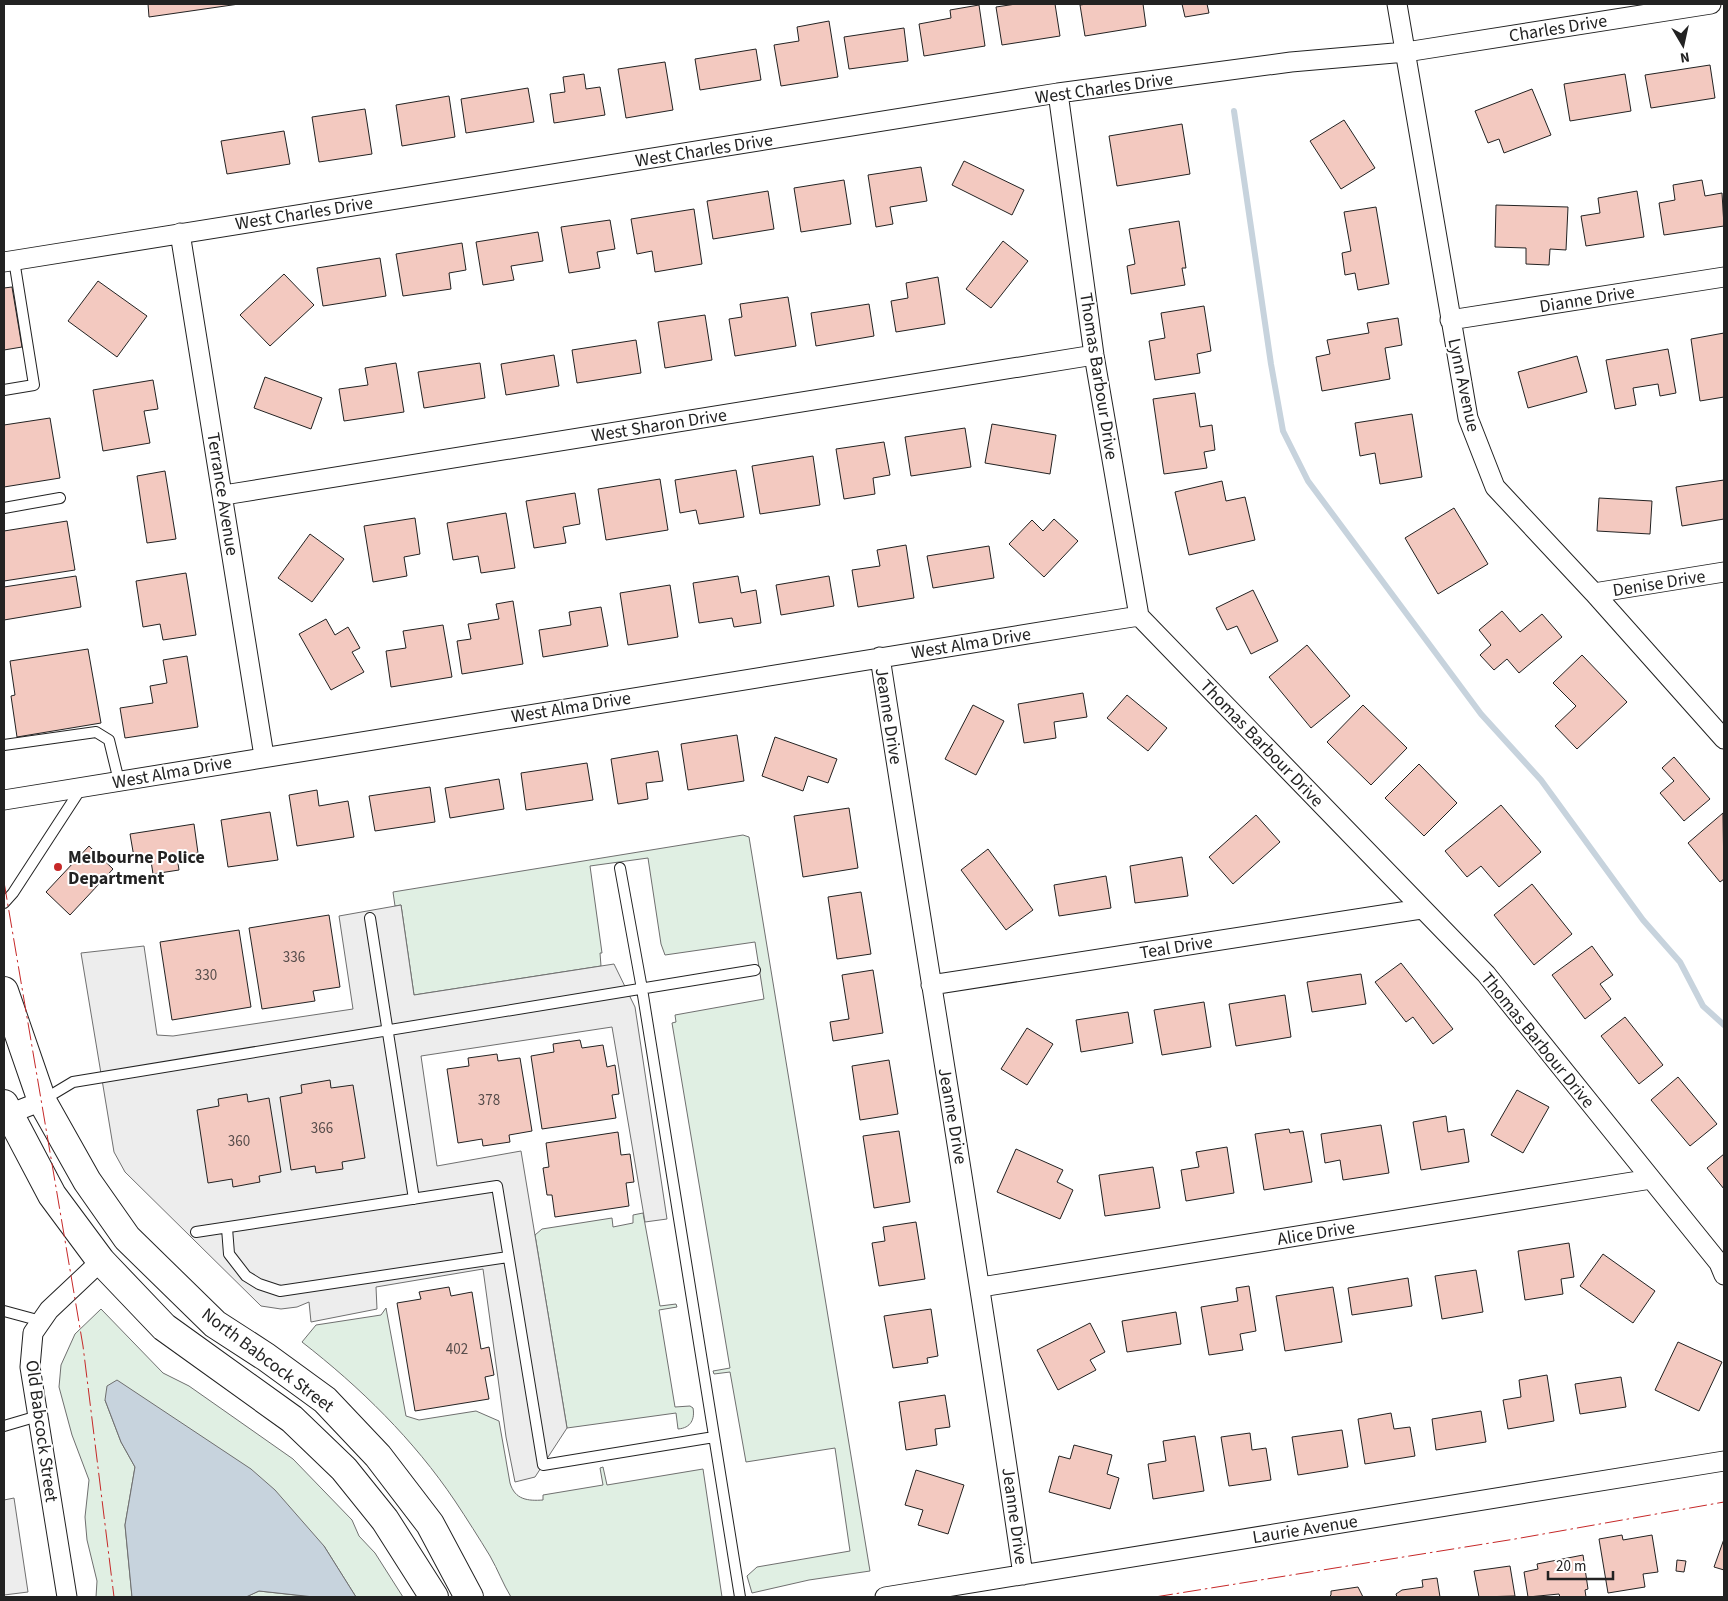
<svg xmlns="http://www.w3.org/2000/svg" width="1728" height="1601" viewBox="0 0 1728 1601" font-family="'Source Sans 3',sans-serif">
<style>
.green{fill:#e0efe3;stroke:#6f6f6f}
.parking{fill:#ededed;stroke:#6f6f6f}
.water{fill:#c7d3dd;stroke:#6f6f6f}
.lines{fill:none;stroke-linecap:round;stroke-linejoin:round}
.stream{stroke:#c7d3dd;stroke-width:6}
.building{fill:#f3c9c0;stroke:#222}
.lane-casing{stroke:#222;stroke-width:12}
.street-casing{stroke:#222;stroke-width:21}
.secondary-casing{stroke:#222;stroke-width:30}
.lane{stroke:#fff;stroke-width:10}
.street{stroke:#fff;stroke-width:19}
.secondary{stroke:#fff;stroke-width:28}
.power{stroke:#c62828;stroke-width:1;stroke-dasharray:18 4 2.5 4;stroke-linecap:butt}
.poi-dot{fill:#c62828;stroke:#fff;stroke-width:2}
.labels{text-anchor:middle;stroke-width:4;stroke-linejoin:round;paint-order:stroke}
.number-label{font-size:15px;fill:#564c4a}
.street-label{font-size:18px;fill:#222;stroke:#fff}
.poi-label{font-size:18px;font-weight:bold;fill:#222;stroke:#fff;text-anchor:start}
</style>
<rect width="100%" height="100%" fill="#fff"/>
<path class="green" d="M743 835 749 837 870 1571 809 1580 752 1593 747 1576 757 1567 850 1551 835 1448 746 1462 730 1372 714 1374 713 1371 730 1368 672 1023 676 1022 675 1015 764 999 755 942 665 955 661 944 648 858 590 866 602 953H600L601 966 414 995 401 905 395 906 393 892Z
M643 1213 660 1306 676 1304 677 1307 659 1310 675 1407 690 1406 693 1408C695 1419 691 1428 678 1429L676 1413 567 1428 535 1235 542 1229 612 1218 613 1227 633 1223V1215Z
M386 1308 406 1416 419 1420 476 1411 499 1421 510 1483C515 1500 528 1501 543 1500V1495L603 1485 600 1468 603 1467 607 1485 703 1469 722 1597H511C503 1584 498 1570 490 1556 479 1538 467 1519 455 1501 414 1440 360 1387 302 1342L316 1325 381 1315Z
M101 1309 163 1373 189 1386 293 1459 352 1520 359 1536 375 1553 403 1597H356L324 1546 105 1400 121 1442 135 1467 125 1525 132 1597H96L97 1581 87 1540 85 1517 89 1480 72 1435 59 1387 61 1365 75 1334Z
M259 1591 314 1597H246Z"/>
<path class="parking" d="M401 905 414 995 614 964 635 1007 667 1219 645 1222 612 1027 421 1056 437 1166 521 1151 567 1428 535 1477 515 1482 506 1437 483 1269 376 1287 377 1309 311 1322 309 1302 297 1307 281 1309 261 1306 125 1172 114 1152 81 953 144 946 157 1035 173 1036 353 1009 339 916Z
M14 1498 28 1592 4 1595V1500Z"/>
<path class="water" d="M117 1380 251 1469 275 1490 324 1546 356 1597H314L259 1591 246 1597H132L125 1525 135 1467 121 1442 105 1400 107 1386Z"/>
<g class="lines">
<path class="stream" d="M1234 111 1271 364 1283 431 1308 481 1481 714 1541 780 1643 920 1680 962 1703 1006 1724 1025"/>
</g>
<path class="building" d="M148 4H239L149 17Z
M1016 4H1055L1060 36 1002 45 996 7Z
M1087 4H1143L1146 26 1085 36 1080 5Z
M1182 4H1207L1209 13 1185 17Z
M979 5 985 46 924 56 919 24 951 18 950 10Z
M829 21 838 77 781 86 774 45 799 41 797 27Z
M904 28 908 61 849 69 844 37Z
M756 49 761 80 700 90 695 59Z
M665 62 673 110 626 118 618 69Z
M1710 65 1715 98 1651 108 1645 75Z
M584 74 586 89 600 87 605 115 554 123 550 94 565 92 563 77Z
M1625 74 1631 111 1570 121 1564 84Z
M528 88 534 122 466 133 461 99Z
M1532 89 1551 135 1504 153 1499 139 1488 143 1475 111Z
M449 96 455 137 402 146 396 105Z
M365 109 372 154 319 162 312 117Z
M1344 120 1375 168 1341 189 1310 141Z
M1182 124 1190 174 1117 186 1109 136Z
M284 131 290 164 227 174 221 141Z
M964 161 1024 190 1012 215 952 185Z
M921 167 927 201 890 207 893 224 876 227 868 175Z
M844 180 851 224 801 232 794 188Z
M1702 180 1705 196 1722 193 1724 226 1664 235 1659 203 1675 200 1673 185Z
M768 191 774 229 713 239 707 201Z
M1637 191 1644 237 1586 246 1581 216 1600 213 1598 198Z
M1496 205 1568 207 1566 250 1550 249 1549 265 1526 264V248L1495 247Z
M1376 207 1389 284 1358 290 1355 273 1345 275 1342 253 1351 251 1344 212Z
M694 209 702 264 655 272 652 251 637 254 631 219Z
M610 220 615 249 597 252 600 268 569 273 561 227Z
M1179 221 1186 268H1182L1185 285 1131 294 1127 266 1135 264 1129 229Z
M538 232 543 261 511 266 514 280 483 285 476 242Z
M1003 241 1028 261 991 308 966 289Z
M462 243 466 270 449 273 451 289 403 296 396 254Z
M380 258 386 296 323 306 317 268Z
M284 274 314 305 270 346 240 315Z
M938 277 945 324 896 332 891 301 908 298 906 283Z
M98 281 147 316 117 357 68 321Z
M12 287 22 347 4 350V288Z
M788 297 796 346 735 356 729 319 742 317 740 304Z
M869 304 874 336 816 346 811 313Z
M1204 306 1211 351 1197 354 1200 373 1155 380 1149 341 1165 338 1161 313Z
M705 315 712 360 665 368 658 322Z
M1398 318 1402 345 1385 348 1390 379 1322 391 1316 357 1330 354 1327 340 1369 333 1367 323Z
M1724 333V397L1700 401 1691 339Z
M636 340 641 373 577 383 572 350Z
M1668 349 1676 393 1660 396 1658 384 1633 388 1636 405 1615 409 1606 360Z
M554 355 559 386 506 395 501 364Z
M1577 356 1587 392 1528 408 1518 372Z
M396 363 404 412 344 421 339 389 368 385 365 368Z
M480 363 485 398 424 408 418 372Z
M265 377 322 398 311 429 254 408Z
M153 380 158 409 144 411 150 443 103 451 93 390Z
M1195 393 1200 427 1212 425 1215 450 1204 452 1207 468 1164 474 1153 399Z
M1412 414 1422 477 1380 484 1375 453 1360 456 1355 423Z
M50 418 60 478 4 487V425Z
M992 424 1056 435 1050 474 985 463Z
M965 428 971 467 911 476 905 437Z
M884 442 890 475 873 478 875 494 844 499 836 449Z
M813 456 820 505 760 514 752 466Z
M736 470 744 517 699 524 696 510 680 513 675 480Z
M165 471 176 539 147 543 137 476Z
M660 479 668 530 606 540 598 489Z
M1724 480V519L1682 526 1676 487Z
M1222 481 1226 501 1245 497 1255 540 1189 555 1175 492Z
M575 493 580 524 563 527 566 543 534 548 526 501Z
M1599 498 1652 501 1650 534 1597 531Z
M1454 508 1488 564 1438 594 1405 538Z
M506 513 515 568 481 573 478 556 453 560 447 523Z
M415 518 420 554 404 557 407 576 373 582 364 526Z
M1054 519 1078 541 1044 577 1009 544 1032 520 1043 531Z
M67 521 75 570 4 581V531Z
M310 534 344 559 312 602 278 578Z
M906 545 914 598 858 607 852 570 880 566 877 550Z
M989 546 994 578 933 588 927 556Z
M186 573 196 635 163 640 160 624 143 627 136 581Z
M76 576 81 607 4 620V587Z
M738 576 741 593 756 590 761 623 734 627 732 618 699 623 693 583Z
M829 576 834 606 781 615 776 585Z
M670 585 678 637 628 645 620 593Z
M1253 590 1278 641 1251 654 1237 626 1227 630 1216 608Z
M513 601 523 664 462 674 457 641 471 639 468 624 499 619 496 604Z
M601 607 608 646 543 657 539 630 571 625 569 612Z
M1502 611 1520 632 1542 614 1562 637 1519 673 1507 659 1494 670 1480 655 1491 645 1479 630Z
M326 619 335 635 348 627 360 648 352 652 364 672 331 690 299 634Z
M443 625 452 677 391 687 386 651 406 648 403 631Z
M1307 645 1350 696 1311 728 1269 677Z
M88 649 101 723 17 737 11 696 15 695 10 661Z
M1582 655 1627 702 1577 749 1555 726 1576 706 1553 683Z
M187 656 198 727 125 738 120 708 153 703 150 686 167 683 163 660Z
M1083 693 1087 717 1054 722 1056 738 1024 743 1018 704Z
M1127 695 1167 728 1148 751 1107 718Z
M973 705 1004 721 976 775 945 759Z
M1363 705 1407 748 1371 785 1327 742Z
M737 735 744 781 688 790 681 744Z
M775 737 837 759 828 783 808 776 803 791 762 776Z
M658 751 663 781 646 783 648 799 618 804 611 759Z
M1674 757 1710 799 1684 821 1660 793 1674 781 1662 768Z
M587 763 593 800 526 810 521 773Z
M1419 764 1457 803 1424 836 1385 798Z
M499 779 504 809 450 818 445 788Z
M430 787 435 822 375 831 369 796Z
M317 790 319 806 348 801 354 837 297 846 289 795Z
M1501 805 1541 852 1499 887 1481 866 1467 877 1445 851Z
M849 808 858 868 803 877 794 816Z
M270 812 278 860 228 867 221 820Z
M1723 813 1724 879 1720 882 1688 843Z
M1256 815 1280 842 1233 884 1209 857Z
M194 824 198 853 177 857 179 870 153 874 151 861 135 863 130 834Z
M89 846 113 869 70 915 46 892Z
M988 849 1033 910 1006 930 961 870Z
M1182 857 1188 896 1135 903 1130 866Z
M1106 876 1111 908 1059 916 1054 885Z
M1532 884 1572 934 1534 965 1494 915Z
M861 892 871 954 837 959 828 897Z
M329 915 340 987 313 991 315 1001 262 1009 249 928Z
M239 930 251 1007 172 1020 160 942Z
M1592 946 1613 975 1600 984 1611 999 1585 1019 1552 975Z
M1401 963 1453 1029 1433 1044 1413 1017 1406 1022 1375 982Z
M873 970 883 1033 833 1041 830 1022 849 1019 842 975Z
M1361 974 1366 1004 1312 1012 1307 982Z
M1285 995 1291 1037 1236 1046 1229 1004Z
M1204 1002 1211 1047 1162 1055 1154 1010Z
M1128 1012 1133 1043 1081 1052 1076 1020Z
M1625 1017 1663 1065 1639 1084 1601 1036Z
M1027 1028 1053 1044 1027 1085 1001 1069Z
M580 1040 582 1048 603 1045 607 1067 615 1065 619 1094 612 1095 616 1118 542 1129 531 1056 554 1052 553 1044Z
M497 1054 498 1061 520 1058 532 1131 509 1135 510 1142 483 1146 482 1139 458 1143 447 1069 469 1066 468 1058Z
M889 1060 898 1114 860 1120 852 1066Z
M1678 1077 1717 1124 1690 1146 1651 1100Z
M330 1080 331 1088 353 1085 365 1158 342 1162 343 1169 316 1173 315 1166 291 1170 280 1097 302 1093 301 1085Z
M1517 1090 1549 1107 1523 1153 1491 1135Z
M247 1094 248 1102 269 1098 281 1172 259 1176 260 1182 233 1187 232 1179 208 1183 197 1110 219 1106 218 1099Z
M1446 1116 1448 1132 1464 1129 1469 1162 1421 1170 1413 1122Z
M1381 1125 1389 1173 1343 1180 1340 1160 1325 1163 1321 1134Z
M1289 1129 1290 1133 1303 1131 1312 1182 1264 1190 1255 1134Z
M899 1131 910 1202 874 1208 863 1136Z
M618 1132 621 1155 630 1154 634 1182 626 1183 629 1206 555 1217 552 1195H547L543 1168 549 1167 546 1143Z
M1227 1147 1234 1193 1186 1201 1181 1170 1199 1167 1196 1152Z
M1016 1149 1063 1170 1057 1182 1073 1190 1060 1219 997 1192Z
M1724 1154V1189L1707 1168Z
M1153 1167 1160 1208 1105 1216 1099 1175Z
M916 1222 925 1279 879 1286 872 1243 885 1241 883 1227Z
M1569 1243 1574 1277 1561 1279 1563 1294 1525 1300 1518 1251Z
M1603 1254 1655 1291 1633 1323 1580 1286Z
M1476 1270 1483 1312 1442 1319 1435 1276Z
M1408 1278 1412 1306 1352 1315 1348 1288Z
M1249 1286 1256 1331 1240 1334 1243 1350 1209 1355 1201 1307 1238 1301 1236 1288Z
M449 1287 451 1296 472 1292 481 1349 489 1347 494 1375 485 1377 489 1399 415 1411 397 1303 421 1299 419 1292Z
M1333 1287 1342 1342 1285 1351 1276 1296Z
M931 1309 938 1356 927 1358 928 1363 893 1368 884 1316Z
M1176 1312 1181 1344 1127 1352 1122 1321Z
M1090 1323 1105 1352 1090 1360 1096 1370 1058 1390 1037 1350Z
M1678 1342 1722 1362 1699 1411 1655 1390Z
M1547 1375 1554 1421 1508 1429 1503 1400 1521 1397 1519 1380Z
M1621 1377 1626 1407 1580 1414 1575 1384Z
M945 1395 950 1427 935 1429 937 1445 906 1450 899 1402Z
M1481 1411 1486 1442 1436 1450 1432 1419Z
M1391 1413 1394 1429 1410 1427 1415 1456 1365 1464 1358 1419Z
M1342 1430 1348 1467 1298 1475 1292 1437Z
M1250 1433 1252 1450 1266 1448 1271 1480 1229 1486 1221 1437Z
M1195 1436 1204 1491 1153 1499 1148 1464 1166 1461 1163 1441Z
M1074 1445 1112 1455 1107 1474 1119 1478 1110 1509 1049 1492 1059 1456 1070 1459Z
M916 1470 964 1485 948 1534 918 1525 923 1510 905 1505Z
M1622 1535 1623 1540 1652 1535 1658 1572 1643 1574 1645 1587 1608 1593 1599 1539Z
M1724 1539V1570L1714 1567Z
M1583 1555 1588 1589 1585 1590 1586 1597H1560L1559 1594 1528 1597 1524 1572 1538 1569 1537 1564Z
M1677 1560 1686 1561 1684 1572 1676 1571Z
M1510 1566 1515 1596 1479 1597 1474 1571Z
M1437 1578 1440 1597H1397L1396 1594 1402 1590 1423 1587 1422 1580Z
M1358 1587 1363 1597H1329L1331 1595V1591Z"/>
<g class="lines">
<g class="lane-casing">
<path id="lane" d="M4 390 34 385 14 260
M4 508 60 498
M4 745 96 732 109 740 119 781
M620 868 642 989 740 1597
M4 903 13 893 82 787
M370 918 414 1199
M43 1100 73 1082 755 970
M227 1228 229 1254 246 1276 259 1284 280 1291 508 1257
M196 1232 497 1186 543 1465 714 1437
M4 1311 41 1321
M4 1426 38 1416"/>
</g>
<g class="street-casing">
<path id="street" d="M1397 4 1468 418 1495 487 1594 593 1724 739
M1058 93 1094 355 1139 616 1486 974 1719 1263 1724 1275
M180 233 264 756
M4 262 1058 93 1291 62 1406 52 1711 4
M1450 320 1724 277
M224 495 1094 355
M1594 593 1724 572
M880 657C927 963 979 1269 1023 1575
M4 800 1139 616
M931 985 1421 909
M4 1116 42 1101
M981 1287 1651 1179
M67 1597 30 1367 33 1333 49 1310 101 1261
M885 1597 1724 1461"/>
</g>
<g class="secondary-casing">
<path id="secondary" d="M4 991 42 1101 87 1181 127 1238 215 1324 266 1357 325 1400 378 1456 430 1524 469 1597
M4 1104 52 1195 101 1261 164 1327 292 1419 344 1469 385 1520 434 1597"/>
</g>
<use href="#lane" class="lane"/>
<use href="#street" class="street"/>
<use href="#secondary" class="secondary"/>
<path class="power" d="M4 882 83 1346 114 1597
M1155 1597 1515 1539 1724 1502"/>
</g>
<circle class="poi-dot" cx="58" cy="867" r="5"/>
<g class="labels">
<g class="number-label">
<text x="294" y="962">336</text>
<text x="206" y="980">330</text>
<text x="489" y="1105">378</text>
<text x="322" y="1133">366</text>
<text x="239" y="1146">360</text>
<text x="457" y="1354">402</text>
</g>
<g class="street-label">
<text transform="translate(1558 28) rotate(-9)" y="6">Charles Drive</text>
<text transform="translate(1104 88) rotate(-8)" y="6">West Charles Drive</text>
<text transform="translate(704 150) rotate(-9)" y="6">West Charles Drive</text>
<text transform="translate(304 213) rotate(-9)" y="6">West Charles Drive</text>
<text transform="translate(1587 299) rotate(-9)" y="6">Dianne Drive</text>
<text transform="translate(1099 376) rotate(81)" y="6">Thomas Barbour Drive</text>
<text transform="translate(1464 385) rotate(78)" y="6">Lynn Avenue</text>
<text transform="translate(659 425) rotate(-9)" y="6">West Sharon Drive</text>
<text transform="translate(223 494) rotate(81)" y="6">Terrance Avenue</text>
<text transform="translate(1659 583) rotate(-9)" y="6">Denise Drive</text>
<text transform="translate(971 643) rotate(-9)" y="6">West Alma Drive</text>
<text transform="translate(571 707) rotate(-9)" y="6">West Alma Drive</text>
<text transform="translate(889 716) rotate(81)" y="6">Jeanne Drive</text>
<text transform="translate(1262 743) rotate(46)" y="6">Thomas Barbour Drive</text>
<text transform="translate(172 772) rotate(-10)" y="6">West Alma Drive</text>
<text transform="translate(1176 947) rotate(-9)" y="6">Teal Drive</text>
<text transform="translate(1538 1040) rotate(51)" y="6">Thomas Barbour Drive</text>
<text transform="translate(953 1116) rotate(80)" y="6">Jeanne Drive</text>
<text transform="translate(1316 1233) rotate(-9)" y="6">Alice Drive</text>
<text transform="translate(268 1360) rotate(37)" y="6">North Babcock Street</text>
<text transform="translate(42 1431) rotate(82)" y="6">Old Babcock Street</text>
<text transform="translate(1015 1516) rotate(82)" y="6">Jeanne Drive</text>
<text transform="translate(1305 1529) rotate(-9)" y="6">Laurie Avenue</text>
</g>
<g class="poi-label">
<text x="68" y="863">Melbourne Police<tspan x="68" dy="21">Department</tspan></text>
</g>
</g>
<rect width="1728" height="1601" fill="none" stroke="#222222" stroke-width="10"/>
<g transform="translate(1683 45) rotate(171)" stroke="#ffffff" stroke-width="4" paint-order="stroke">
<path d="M0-4L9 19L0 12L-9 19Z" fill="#222222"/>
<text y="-8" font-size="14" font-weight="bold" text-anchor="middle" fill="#222222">N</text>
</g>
<path d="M1548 1571v8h65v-8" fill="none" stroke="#222222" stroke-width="2.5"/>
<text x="1556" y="1571" font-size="15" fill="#222222" stroke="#ffffff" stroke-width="4" paint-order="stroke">20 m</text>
</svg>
